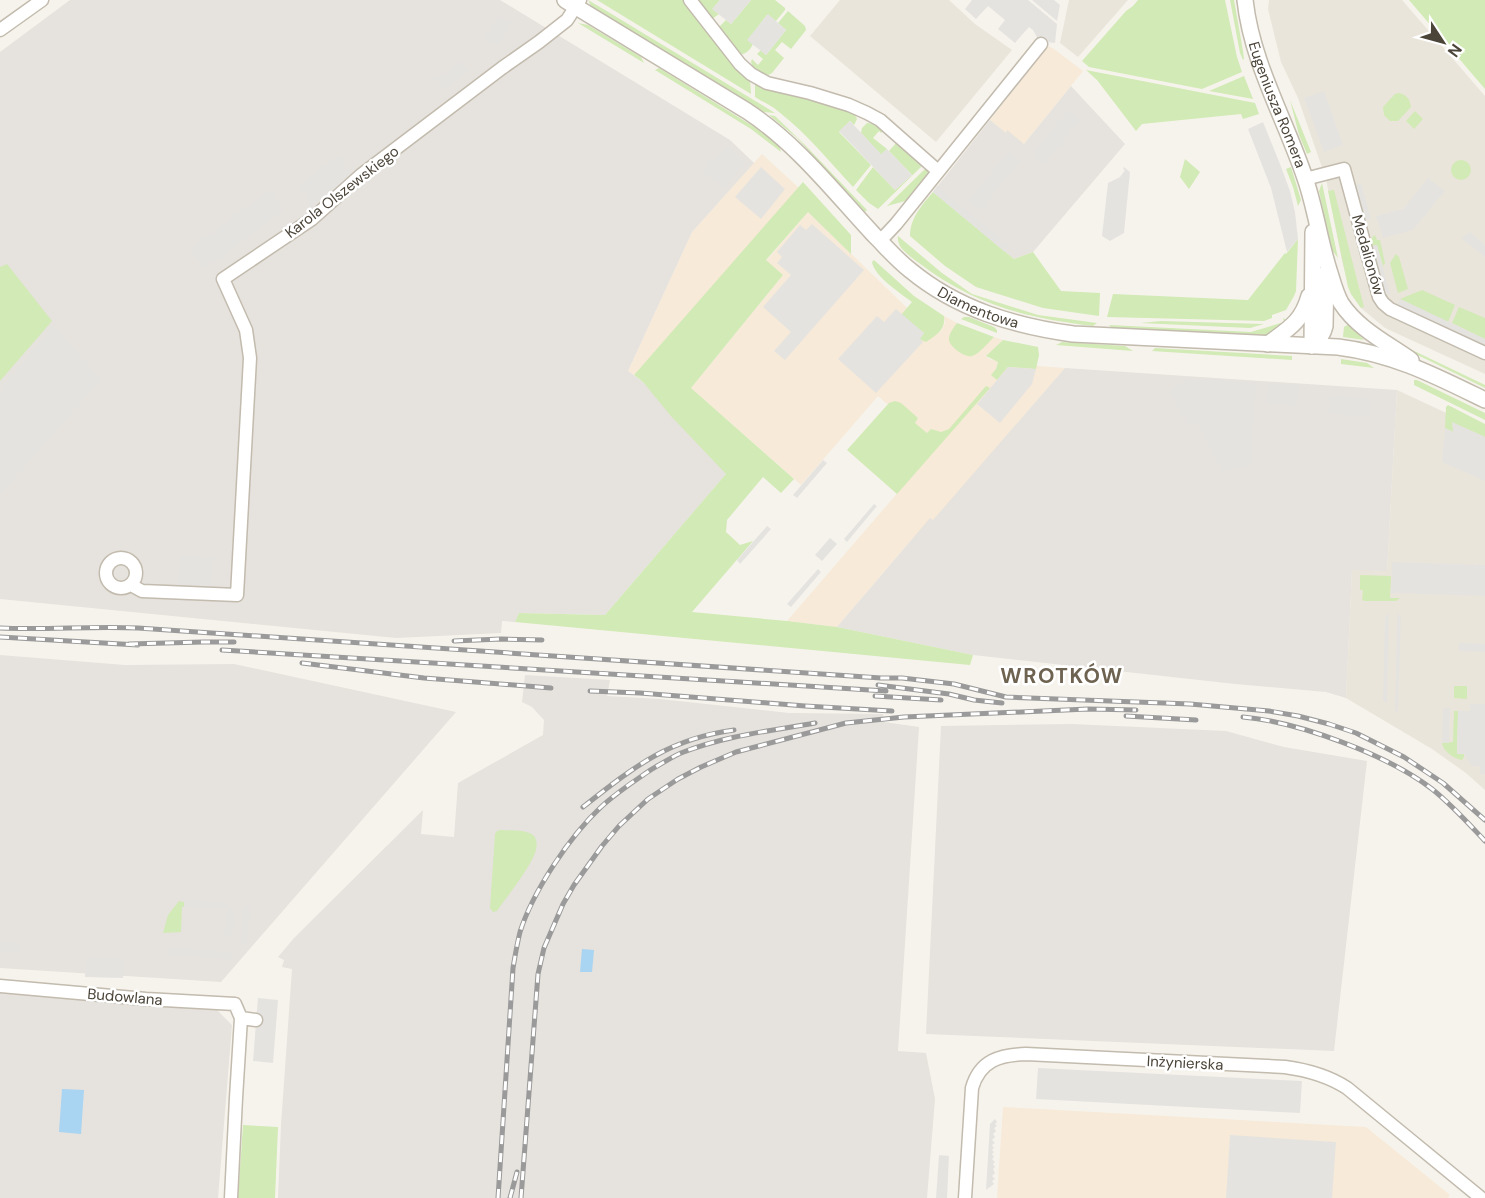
<svg xmlns="http://www.w3.org/2000/svg" width="1485" height="1198" viewBox="0 0 1485 1198" font-family="'DM Sans',sans-serif">
<style>
.residential{fill:#eae5da}
.commercial{fill:#f7ead8}
.industrial{fill:#e6e2dd}
.green{fill:#d2eab5}
.parking{fill:#e5e3e0}
.water{fill:#a9d4f2}
.lines{fill:none;stroke-linecap:round;stroke-linejoin:round}
.minor-casing{stroke:#c2bbae;stroke-width:15}
.tertiary-casing{stroke:#c2bbae;stroke-width:18}
.minor{stroke:#fff;stroke-width:12}
.tertiary{stroke:#fff;stroke-width:15}
.rail-casing{stroke:#9a9a9a;stroke-width:5}
.rail{stroke:#fff;stroke-width:3;stroke-dasharray:9;stroke-linecap:butt}
.labels{text-anchor:middle;stroke-width:5;stroke-linejoin:round;paint-order:stroke}
.street-label{font-size:15px;fill:#4b4439;stroke:#fff}
.district-label{font-size:21px;font-weight:bold;letter-spacing:1.5px;fill:#6e6250;stroke:#fff}
</style>
<rect width="100%" height="100%" fill="#f6f3ec"/>
<path class="residential" d="M840 0H949L975 24 1012 50 936 142 810 36Z
M1069 0H1128L1078 57 1060 43Z
M1269 0H1402L1485 96V374L1385 328 1361 308 1351 294 1342 261 1326 179 1298 98 1281 62 1268 9Z
M1397 390 1485 431V790L1466 773 1432 749 1346 698 1352 569 1387 571Z"/>
<path class="commercial" d="M1048 46 1054 49 1083 71 1024 144 1007 134 990 120Z
M762 154 799 188 634 375 628 371 692 232Z
M808 212 933 333 927 341 941 331 945 323 944 316 957 323 949 337 973 356 994 337 1003 340 986 356 989 359 998 361 996 369 1008 364 1065 368 933 521 911 540 837 627 787 621 945 438 927 433 914 423 918 418 895 401 887 404 878 396 801 485 691 388 783 275 766 261Z
M1003 1107 1366 1127 1450 1195 1448 1198H997Z"/>
<path class="industrial" d="M70 0H500L730 140 754 163 692 232 628 371 643 382 727 473 605 615 519 613 515 622 502 621 501 633 396 638 0 599V52Z
M1071 86 1125 144 1033 252 1014 259 933 192 990 120 1006 133 1007 130 1024 144Z
M1065 368 1397 390 1387 571 1352 570 1346 698 1326 692 1235 684 973 655 837 627 930 518 933 520Z
M0 655 125 665 234 664 456 712 221 982 0 968Z
M525 675 610 680 607 696 660 699 789 713 883 714 884 722 919 727 898 1051 926 1053 935 1099 927 1198H278L281 1125 292 969 282 967 284 960 278 957 294 938 423 810 421 834 454 837 458 783 543 735 544 720 532 707 522 702Z
M1072 724 1226 731 1284 747 1367 761 1334 1051 926 1034 941 726Z
M0 993 217 1010 232 1025 218 1198H0Z"/>
<path class="green" d="M588 0 605 10 775 113 763 112 591 6Z
M597 0H684L750 79 751 94Z
M696 0H720L713 9 719 14 712 19Z
M751 0H775L785 8V10L776 21 767 15 748 40 753 44C750 50 746 55 739 54L719 27 726 20 731 24Z
M1138 0H1225L1237 57 1242 72 1202 89 1089 67 1082 61 1126 11 1133 6Z
M1230 0H1234L1243 51 1244 59 1243 60 1240 53Z
M1409 0H1485V89Z
M788 11 805 26 806 30 791 49 782 42 775 50 784 58 772 73 767 76 753 68 751 62 752 59 758 65 763 59 757 54 761 50 766 55 786 30 778 23Z
M578 23 588 25 641 57 644 63Z
M659 68 756 128 779 145 781 152 751 129 655 70Z
M1086 70 1255 103 1259 114 1243 119 1241 114 1142 124 1136 131 1097 80Z
M1244 76 1253 99 1209 91Z
M755 80 854 113 857 119 854 125 850 121 839 132 871 165 853 187C829 161 807 134 779 112 772 106 763 102 755 97Z
M1399 93C1407 95 1410 99 1411 107L1398 121H1390L1384 115 1383 107 1395 94Z
M1290 100 1311 152 1307 154 1299 135Z
M1415 111 1423 119 1414 129 1406 121Z
M769 115 775 116 805 145 867 210 865 212 797 138Z
M867 123 875 124 883 131 881 133 879 131 873 138 887 149 881 155 861 133 862 128Z
M897 142 923 165 878 209 869 203 856 190 873 167 895 190 912 175 889 151Z
M1185 159 1200 172 1189 189 1180 177Z
M1451 170a10 10 0 1 1 20 0a10 10 0 1 1-20 0Z
M1291 167 1301 200 1298 206 1293 187 1286 169Z
M926 168 928 172 927 177 909 200 887 206Z
M803 182 851 235V254L808 212 766 260 783 275 691 388 794 479 781 493 763 477 727 520 726 532 740 545 753 541 692 612 787 621 837 627 973 655 970 665 515 622 519 613 605 615 726 474 670 415 643 382 634 375Z
M1322 183 1338 258 1331 249 1319 191Z
M1334 190 1364 307 1361 308 1351 294 1348 287 1328 191Z
M933 192 1014 259 1033 252 1061 291 1100 293 1099 316 1043 308 976 287 945 266 910 236C910 218 922 205 933 192Z
M1375 235 1377 240H1380L1385 263 1383 266 1377 245 1371 246 1370 239Z
M898 236 942 273 972 294 1038 315 1097 323 1093 326C1026 318 974 305 919 263 910 256 896 248 898 236Z
M1298 239 1296 291 1294 296 1286 310 1272 315V318L1264 321 1107 317 1113 294 1248 300 1285 253 1286 254Z
M1396 254 1399 257 1408 289 1398 293 1390 263Z
M874 260 914 296 944 316C946 330 936 335 926 342L919 339 924 333 901 315 912 302C900 293 874 276 872 262Z
M7 264 52 321 0 381V267Z
M1422 290 1455 305 1448 322 1400 299Z
M1459 307 1485 318V339L1452 323Z
M964 317H969L994 327 997 330V333L961 319Z
M1283 318 1291 322 1274 333 1266 335 1112 328 1109 325 1251 332 1284 322Z
M1161 321 1264 324 1250 328 1140 323Z
M957 323 994 337C989 342 978 355 972 356 965 358 950 347 949 340 948 335 954 327 957 323Z
M1349 324 1364 340 1343 337 1344 327Z
M1381 335 1485 385V388L1383 338Z
M1003 340 1038 347 1039 355 1036 369 1008 367 997 380 991 375 996 369 998 362 986 356Z
M1062 342 1125 346 1133 351 1056 345Z
M1155 348 1292 356V360L1152 351Z
M1341 359 1367 363 1374 368 1341 364Z
M1414 380H1417L1485 413V420L1414 385Z
M986 386 990 388 897 494 847 450 889 403 895 401 901 403 918 418 915 423 927 433 931 429 941 432 949 429Z
M1448 405 1485 424V437L1453 423V432L1445 428 1446 407Z
M1360 575 1391 576 1390 598H1400L1396 601H1364L1362 599 1363 590H1360Z
M1454 686H1467V699L1454 698Z
M1454 711H1458L1457 754H1464V757L1462 760C1454 759 1443 751 1442 743L1453 742Z
M501 830C511 831 526 829 534 836 537 840 537 845 536 850 531 867 508 895 497 911L493 912 490 908 495 834 497 831Z
M179 901 184 902V907H182L181 932 163 933 168 915Z
M243 1125 278 1127 275 1198H238Z"/>
<path class="parking" d="M720 0H751L731 24 712 9Z
M972 0H1028L1057 24 1055 43 1039 41 1033 30 1029 27 1015 43 998 29 1005 20 988 6 976 19 965 9Z
M1032 0H1054L1060 5 1057 21Z
M768 14 786 30 766 55 747 40Z
M498 15 512 23 498 45 485 37Z
M461 61 469 72 444 90 435 79Z
M1324 91 1343 145 1324 152 1304 98Z
M1069 109 1081 120 1043 165 1031 155Z
M850 121 881 154 887 149 912 175 895 190 839 131Z
M1263 122 1280 164 1290 191 1295 212 1298 239 1287 252 1271 188 1248 129Z
M728 146 746 162 725 187 701 173 710 159 715 160Z
M1009 151 1021 161 980 210 968 200Z
M338 156 353 175 312 205 298 186Z
M761 167 785 189 761 219 735 197Z
M1124 167 1130 172 1124 233 1110 241 1102 236 1108 183 1120 177 1125 170 1123 169Z
M1428 178 1445 191 1413 230 1383 238 1376 216 1403 209Z
M1361 183 1371 219 1358 222 1349 187Z
M937 186 1010 246 1005 252 933 192Z
M269 190 284 210 204 269 190 249Z
M812 224 864 270 785 360 774 351 791 332 763 307 791 275 777 263 782 257 777 252 800 225 806 230Z
M1470 232 1485 245V257L1461 238Z
M1377 245 1390 294 1379 297 1366 248Z
M1400 299 1485 339V353L1395 311Z
M896 309 924 333 920 339 923 342 876 393 838 359 877 316 884 322Z
M54 325 101 380 0 495V389Z
M1008 367 1036 369 1032 384 1000 423 977 404Z
M1190 378 1256 383 1251 466 1223 471 1196 423 1188 426 1169 391Z
M1267 383 1299 385 1297 406 1266 404Z
M1330 396 1371 398 1370 416 1329 414Z
M1452 422 1485 437V481L1442 462 1445 428 1453 432Z
M823 460 827 463 797 498 793 495Z
M874 504 877 506 847 542 844 539Z
M767 526 771 529 740 564 737 560Z
M830 538 837 544 822 561 815 555Z
M180 555 213 558 210 590 177 587Z
M1392 562 1485 565V596L1391 593Z
M818 569 821 572 791 607 787 604Z
M1389 612 1387 704 1383 700 1385 617Z
M1397 613 1401 618 1398 710 1395 713Z
M1459 643 1485 644V652L1459 651Z
M1470 704H1485V774H1480V766H1472L1464 754H1457L1458 711H1470Z
M1443 708H1450L1449 743 1442 742Z
M185 900 227 902V909L235 910 232 937 224 936 227 909 185 907Z
M243 906 250 907 247 943H240Z
M0 942 20 943V952L0 951Z
M168 947 232 952V960L167 955Z
M86 957 124 958 123 978 85 977Z
M258 998 278 1000 273 1063 253 1061Z
M1038 1068 1302 1081 1300 1113 1036 1099Z
M995 1119 997 1122 995 1124 997 1126 994 1128 996 1131 993 1134 995 1137 992 1140 995 1143 992 1145 994 1148 992 1150 994 1152 992 1154 994 1157 992 1159 995 1162 993 1164 995 1167 993 1169 995 1173 992 1176 995 1179 992 1181 994 1184 986 1190 990 1124Z
M1230 1135 1336 1142 1332 1198H1226Z
M939 1155 949 1156 947 1198H936Z"/>
<path class="water" d="M582 949 594 950 592 972H580Z
M62 1089 84 1090 81 1134 59 1132Z"/>
<g class="lines">
<g class="minor-casing">
<path id="minor" d="M690 0 740 64 751 74 767 83 810 93 849 105 867 113 880 120 938 171
M0 30 42 0
M1305 179 1344 169 1379 297 1383 303 1390 309 1485 353
M880 241 896 224 1041 44
M106 573a15 15 0 1 1 30 0a15 15 0 1 1-30 0Z
M131 585 142 591 237 595 250 358 246 330 223 279 312 219 361 175 502 68 539 42 567 20 580 0
M0 986 146 999 235 1004 241 1018 236 1098 231 1198
M241 1018 256 1020
M965 1198 972 1088C980 1060 1000 1055 1026 1054L1285 1067C1307 1070 1327 1075 1347 1088L1481 1198"/>
</g>
<g class="tertiary-casing">
<g id="tertiary">
<path id="s1" d="M565 0 747 111C797 144 834 192 874 235 886 247 897 260 910 270 957 309 1014 326 1073 334L1338 347C1394 354 1436 376 1485 400"/>
<path id="s2" d="M1245 0C1252 64 1286 120 1306 181 1316 211 1320 243 1330 273 1333 283 1336 294 1341 303 1358 329 1387 343 1411 360"/>
<path d="M1268 344C1288 329 1302 322 1309 296"/>
<path d="M1312 346 1313 232"/>
<path d="M1312 346C1319 340 1323 335 1325 326L1326 273"/>
</g>
</g>
<use href="#minor" class="minor"/>
<use href="#tertiary" class="tertiary"/>
<g class="rail-casing">
<path id="rail" d="M0 628C46 630 92 626 138 628L881 678H902L954 684 1006 697 1190 704 1269 711 1298 716 1329 724 1356 733 1404 757 1443 783 1485 820
M0 637 138 645
M454 641 501 639 542 640
M129 644 203 642H234
M222 650 886 691
M302 663 424 678 551 688
M878 685 949 694 974 700 1002 703
M590 691 640 693 805 706 892 711
M875 696 941 700
M1126 716 1196 720
M1243 717C1299 722 1388 755 1432 789 1451 804 1468 823 1485 841
M583 807C634 767 668 739 734 730
M498 1198 513 968C515 956 517 944 520 932 533 891 570 836 601 807 616 793 633 782 649 771 659 765 670 758 681 753 723 736 770 731 815 723
M510 1198 517 1172
M521 1198 538 974 544 948 563 904 574 885 602 846 619 826 648 799 678 779 701 767 736 752 846 723 904 717 1088 709 1136 710"/>
</g>
<use href="#rail" class="rail"/>
</g>
<g class="labels">
<g class="street-label">
<text dy="5" stroke="none"><textPath href="#s2" startOffset="110">Eugeniusza Romera</textPath></text>
<text transform="translate(342 192) rotate(-38)" y="5">Karola Olszewskiego</text>
<text transform="translate(1368 255) rotate(74)" y="5">Medalionów</text>
<text dy="5" stroke="none"><textPath href="#s1" startOffset="520">Diamentowa</textPath></text>
<text transform="translate(125 997) rotate(5)" y="5">Budowlana</text>
<text transform="translate(1185 1063) rotate(3)" y="5">Inżynierska</text>
</g>
<g class="district-label">
<text x="1062" y="683">WROTKÓW</text>
</g>
</g>
<g transform="translate(1443 42) rotate(126)" stroke="#ffffff" stroke-width="4.5" paint-order="stroke">
<path d="M0-4.5L10 22L0 15L-10 22Z" fill="#4b4439"/>
<text y="-9" font-size="16" font-weight="bold" text-anchor="middle" fill="#4b4439">N</text>
</g>
</svg>
